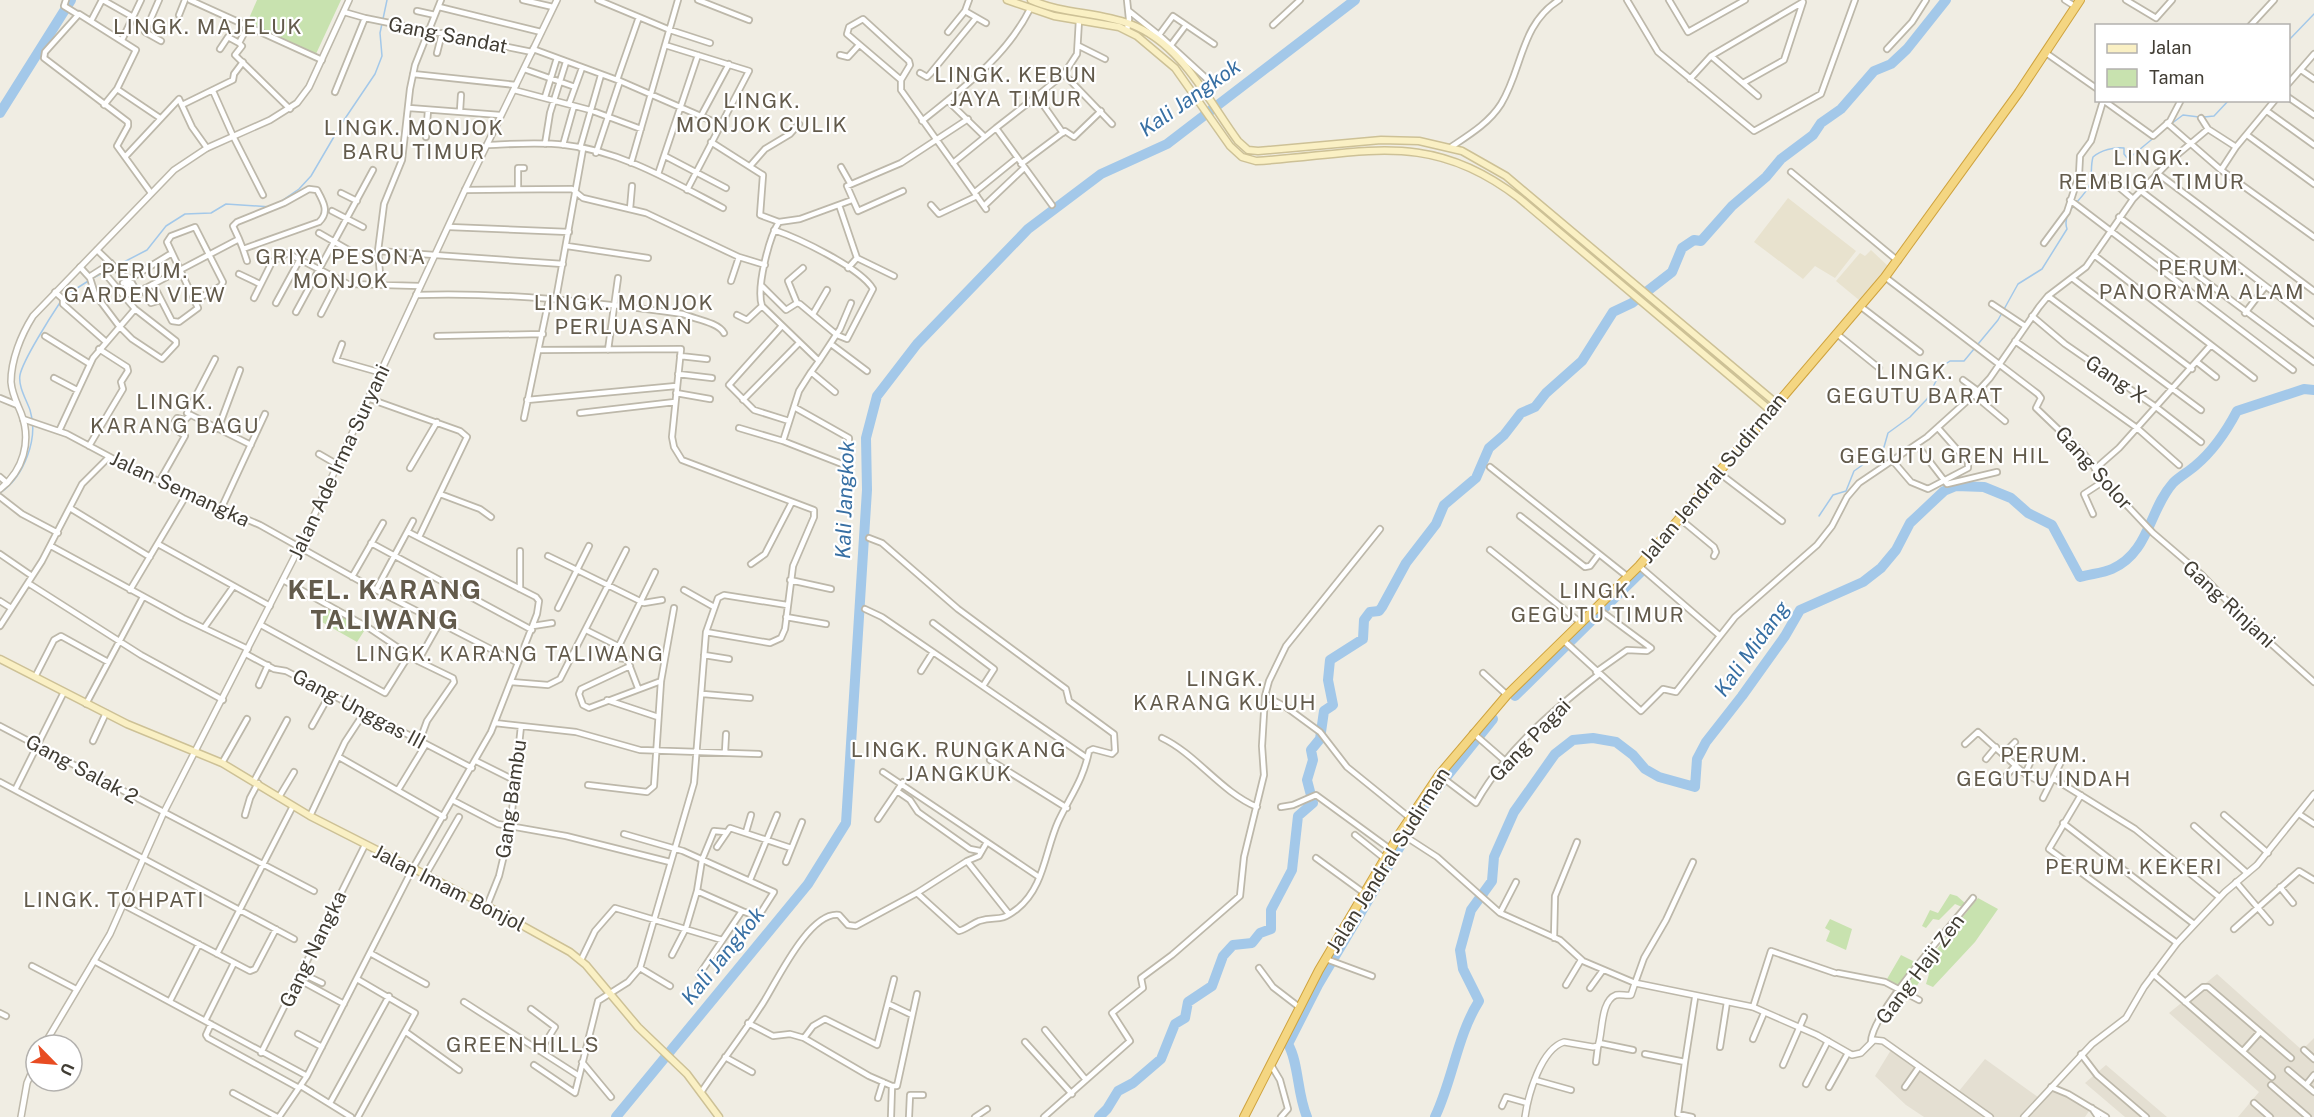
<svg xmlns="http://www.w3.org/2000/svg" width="2314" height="1117" viewBox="0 0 2314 1117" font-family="'Public Sans',sans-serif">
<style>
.residential{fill:#e4dfd2}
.education{fill:#e8e2ce}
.green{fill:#c8e2af}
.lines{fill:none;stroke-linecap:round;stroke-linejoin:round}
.stream{stroke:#a3c8e9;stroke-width:1.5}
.river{stroke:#a3c8e9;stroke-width:10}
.minor-casing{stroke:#bdb8aa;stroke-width:8}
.tertiary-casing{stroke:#bdb8aa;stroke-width:8}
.secondary-casing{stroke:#cdc196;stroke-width:9}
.trunk-casing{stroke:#cfa33e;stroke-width:10}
.minor{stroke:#fff;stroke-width:4.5}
.tertiary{stroke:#fff;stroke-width:5}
.secondary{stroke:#faf0c4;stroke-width:6}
.trunk{stroke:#f4d682;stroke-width:8}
.labels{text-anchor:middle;stroke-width:4.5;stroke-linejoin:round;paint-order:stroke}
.street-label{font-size:20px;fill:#413d34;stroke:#fff}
.neighbourhood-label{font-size:21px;letter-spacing:1.5px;fill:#635b4c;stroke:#fff}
.water-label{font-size:21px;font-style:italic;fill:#376fa3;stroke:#fff}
.district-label{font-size:26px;font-weight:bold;letter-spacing:1.5px;fill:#635b4c;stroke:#fff}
</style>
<rect width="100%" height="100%" fill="#f0ede3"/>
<path class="residential" d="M2217 974 2302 1050 2314 1038V1117H2238L2259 1092 2169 1013Z
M1891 1050 1955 1096 1985 1059 2042 1100 2051 1090 2080 1103 2089 1111 2085 1117H1924L1906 1105 1875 1076Z
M2106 1065 2167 1117H2125L2085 1083Z"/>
<path class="education" d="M1788 198 1856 251 1835 278 1815 266 1803 279 1754 242Z
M1871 250 1888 266 1859 300 1836 281 1860 253 1865 256Z"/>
<path class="green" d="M257 0H341L315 56 247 23Z
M328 608 366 628 357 642 320 621Z
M1950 894 1957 896 1965 903 1962 907 1955 904 1939 920 1933 919 1926 928 1922 926 1930 910 1938 913Z
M1978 898 1998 909 1975 942 1933 987 1926 984 1929 974 1922 968Z
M1830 919 1852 929 1846 950 1826 941 1830 931 1825 928Z
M1901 955 1917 963 1916 975 1920 981 1912 993 1887 979Z"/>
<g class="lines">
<path class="stream" d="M2288 41 2314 14
M2204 117 2214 116 2229 100
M2171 124 2183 115 2199 117
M2159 133 2168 127
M280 202 299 189 311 176 342 123 375 74 382 56 380 33 387 0
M63 297 93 278 147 250 166 226 185 214 211 213 226 204 271 207
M0 493C24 477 39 438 30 410 26 399 18 386 20 375 23 360 51 316 61 301
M1819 516 1833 495 1846 491 1854 471 1878 454 1884 447 1888 433 1910 417 1927 399 1944 365 1950 361H1964L1998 320 2018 284 2042 269 2067 229C2061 211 2082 201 2089 186 2093 177 2090 167 2093 157 2101 150 2114 147 2124 148V154L2128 159 2156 136"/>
<path class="river" d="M0 113 71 0
M1515 696 1641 572
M616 1117 808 884 846 823 867 490 866 438 877 396 917 344 1028 229 1101 174 1167 144 1355 0
M1099 1117 1107 1109 1118 1091 1133 1083 1161 1059 1175 1024 1185 1018 1188 1002 1212 986 1223 956 1233 945 1252 943 1260 933 1271 929V910L1292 870 1298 816 1313 803 1307 780 1313 760 1311 750 1320 739 1324 711 1333 705 1328 680 1330 660 1363 639 1364 620 1370 612 1379 611 1382 607 1406 563 1436 524 1444 505 1476 478 1489 448 1504 435 1521 413 1535 407 1546 393 1582 361 1613 312 1632 303 1672 272 1682 248 1694 240 1701 241 1732 206 1766 177 1781 159 1813 135 1821 123 1841 109 1874 71 1891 64 1907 49 1946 0
M1307 1117C1297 1094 1299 1063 1288 1044L1318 985 1427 801 1493 719
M1435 1117C1453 1079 1457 1036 1479 1001L1463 969 1460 950 1471 910 1492 881 1494 857 1514 812 1555 754 1573 740 1593 738 1616 742 1633 755 1645 769 1659 777 1695 787 1697 759 1706 742 1742 696 1785 636 1800 610 1863 582 1881 568 1896 550 1910 523 1944 491 1956 486 1984 487 2011 498 2028 513 2052 525 2080 577C2090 574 2103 573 2112 569 2149 553 2149 510 2173 483 2179 477 2188 472 2195 466 2213 451 2226 432 2237 411L2304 389 2314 390"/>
<g class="minor-casing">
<path id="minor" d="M66 0 64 6 77 14
M103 0 133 17
M159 0 145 32 161 41
M190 0 322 60
M523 0 553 7
M598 0 670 30 710 43
M698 0 749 20
M1627 0 1658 52 1754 131 1821 94 1855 0
M1669 0 1688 32 1745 0
M2065 0 2076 7
M2126 0 2156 18
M439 7 541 32
M417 11 435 15
M965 11 986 23
M1129 11 1159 35 1173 16 1214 44
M179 15 185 0
M365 18 532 52
M2156 18 2172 0
M1079 20 1077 54 1064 74 1112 124
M91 21 102 0
M1273 25 1300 0
M248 26 239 43 242 46 235 55 290 109
M2250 26 2274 0
M1127 30 1129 19 1127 0
M948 32 965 11 969 0
M1159 35 1207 79
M122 40 141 0
M665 45 749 71 687 190
M1171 45 1186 25
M1079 46 1105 59
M220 49 228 37 239 43
M533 49 620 81 719 124
M1887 49 1912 22 1926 0
M437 53 442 33
M2046 53 2096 88
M840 55 848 57 859 45
M1711 56 1758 96
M524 69 575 87
M2301 70 2314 79
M920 73 927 77 930 74 976 18
M413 74 516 85
M1690 79 1711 56 1803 2 1784 60 1743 83
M617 80 639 17
M901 80 847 34 849 27 863 19 909 61 910 65 901 80V90L986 209
M2288 84 2314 54
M514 90 590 110 641 129
M213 91 233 136 263 195
M335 92 365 18 344 12
M545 97 557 58
M2288 97 2314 115
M2103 100 2153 136 2170 121 2181 100
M948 101 985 137 996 128 1052 205
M184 104 233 80 234 74 243 62
M569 104 582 68
M104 105 117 89
M409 108 500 115
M460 111 461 95
M2267 111 2314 145
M701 116 729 64
M2201 118 2208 129
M922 121C963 88 1006 57 1030 9
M2167 123 2221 170 2314 237
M996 128 1037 96
M1063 133 1037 96 1064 74
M2247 135 2314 184
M426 137 428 110
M711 142 763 175 760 215 779 222
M545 144 550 113 566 62
M487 145C513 144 540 142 565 145 622 151 673 182 723 208
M563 145 574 106
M1451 147C1469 135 1489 123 1501 104 1523 68 1520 25 1559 0
M580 148 601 75
M596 153 620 81
M665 156 726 188
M125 157 179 99 192 127 207 148
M631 163 678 0
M953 163 985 137
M1021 164 1065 131 1074 137 1101 111
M751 165 765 149 790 134 799 124
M841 167 850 183
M2221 170 2236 147
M1791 172 1898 261
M2157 173 2314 291
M658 174 698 55
M2108 178 2133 199
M518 189V168H524
M465 190 572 189 583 198 646 213 739 257 765 265
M903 191 858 211 847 186 901 163 968 119
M2141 191 2314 323
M975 192 1017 158
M151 193 117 146 128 126V122L44 58 45 52 79 14 136 50 117 89 160 118
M341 193 357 201
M2070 200 2293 370
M839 205 857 258
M931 205 939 214 977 196
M984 206 1024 168
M630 209 632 186
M332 211 363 227
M2119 217 2314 362
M449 227 569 232
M319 233 352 252
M2044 243 2067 212 2079 175 2080 156 2091 141 2103 101
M567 246 648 258
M243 249 247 261
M97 250 129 281
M378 251 563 264
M2094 255 2254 378
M80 267 90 278 95 294 119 326 132 339 162 359 176 344V341L135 309 102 270
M848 268 857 258 894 276
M239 274 260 284
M89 277 111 263
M1885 277 2038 394 2041 398 2036 408 2085 455 2104 481 2153 533 2202 575 2250 625 2314 682
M2072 278 2192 369
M731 281 739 257
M123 283 172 253
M153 284 172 321 179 322 198 308 167 242 171 236 195 227 223 282 221 286 196 300
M381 285 378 251 384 204 402 160 410 89 415 65 441 0
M762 286 786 310 797 303 800 304 837 335 847 339 873 289C861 268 798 238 774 230
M143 289 151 303 161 300
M136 290 132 283 126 286 129 294 142 290 239 239 233 226 237 222 284 203 309 189 317 190C323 201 330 212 319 222L243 249 239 239
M55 292 63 299V304L105 341
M416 295C505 292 595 302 683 314 694 319 718 322 724 333
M2048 296 2201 410
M254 298 272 262 287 253 348 284 420 286
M556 299 583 149
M276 303 300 259
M797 303 788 281 803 268
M851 303 840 329 819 361 762 306C756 288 769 237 779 222L800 219 852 200
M1992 304 2025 326
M1860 306 1920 352
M296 312 373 170
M2245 313 2265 287
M321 314 338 281
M813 314 827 290
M737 315 747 320 762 306
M2032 316 2065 344 2156 407 2201 442
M781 327 729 385 754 410 789 421
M1837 334 1879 368
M45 336 90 364
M437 336 543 334
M2015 341 2137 428 2179 465
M342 344 336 360 382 373
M831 344 867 371
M540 350 681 349 672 437 674 447 682 460 814 510V517L793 566 785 629 781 638 770 643 706 632
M608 350 618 278
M680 356 707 359
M215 359 187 413 251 445
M819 361 811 372 835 392
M2197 362 2216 377
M678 374 712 378
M54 378 77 390
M1963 380 1978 391
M676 393 710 399
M1974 395 2005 421
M0 398 17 405
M370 399 460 431 467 437 419 537
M527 400 676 386
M743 400 799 343
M580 413 675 402
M524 418 549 299
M23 419 67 434 140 473 260 525 376 590 518 663
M739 428 783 441 842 464 848 463 849 438 794 407
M218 429 240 370
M59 431 93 358 135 309
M783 441 799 391 811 372
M1917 445 1947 484 1997 472
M89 446 123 389 121 382 128 371 127 367 99 349
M319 454 338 465
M1893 461 1911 482 1928 489 1968 468V462L1938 428
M1490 467 1628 577
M410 468 437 422
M2095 469 2119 448 2211 345
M1718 472 1782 521
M0 477 7 483
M159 482 185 436 172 426 177 418 185 420 190 415
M440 494 480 509 491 517
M0 497 22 514 58 533
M70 508 150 557
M221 509 265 414
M2093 514 2084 494 2104 481
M1520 516 1585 567 1590 566 1599 554
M1679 518 1714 547 1716 552 1714 556
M371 543 532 630
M158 544 270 606
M51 546 183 618 248 649
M1490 550 1581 623
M0 554 32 576
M548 556 577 570 589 546
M751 564 765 554 792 502
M1639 566 1719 635
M352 577 383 523
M283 580 369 628 418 661 453 678 454 682 427 721 420 740
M790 580 831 589
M28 583 141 655 223 700
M520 589V551
M130 590 187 494
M376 590 413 521
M684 590 714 607
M0 601 11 608
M558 608 577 570 644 603 662 600
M865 609 882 617 933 652
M786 617 826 624
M933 623 994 669 983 686
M261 625 385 693 409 655
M0 626 42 561 82 484 109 457
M533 626 552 623
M204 628 233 587
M586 630 618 646
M1563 640 1641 711 1663 689 1676 692 1735 617 1817 545 1832 526 1847 497 1859 483 1927 437 1978 391 1990 378 2039 307 2048 296 2086 267 2133 199 2171 160 2208 129 2236 147 2275 100
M246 654 274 669 286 671 472 768
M704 655 729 659
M418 661 440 622
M630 666 581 689 579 694 583 705 589 708 661 681
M921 671 933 652 1087 758
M1596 672 1627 650 1647 651 1651 648 1597 608
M1483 673 1507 695
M35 677 54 640 61 636 108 662
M511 682 548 685 560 679 626 550
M259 685 268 665
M638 688 627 659 616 658 614 656 655 572
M703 694 750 698
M1265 696 1286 707 1320 732 1347 767 1410 818
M607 700 658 717
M86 704 143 597
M495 723 576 732 640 750 759 754
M0 726 314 891
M312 726 330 694
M1473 733 1504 760
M1162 738C1196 754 1221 792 1257 807
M93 741 106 713
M1965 744 1978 732 2025 774
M725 752 726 734
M2035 752 2025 774 2049 786 2061 762
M2004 753 2015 742
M339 757 444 817
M1986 759 1996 747
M990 760 1067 808
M476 761 516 781
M222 763 247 719
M883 772 1039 877
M1439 775 1476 803C1505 751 1552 711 1598 675
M2006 776 2016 765
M2053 778 2135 829 2219 897
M254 781 287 720
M0 782 294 939
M903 782 897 791 910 800 918 812 970 849 980 851
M588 785 647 792 654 786 661 681 674 608
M15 790 64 692
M398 790 426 744
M2081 795 2049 849 2177 943
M279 797 294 772
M2043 798 2049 786
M454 801 498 824 566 836 670 862
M1281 807 1293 805 1316 795 1390 849
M2299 814 2314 824
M245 815 250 798 258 783
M2224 815 2268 853
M310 816 345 742 364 713
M878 819 897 791
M2063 823 2194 924
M2194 826 2247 873
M746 832 751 815
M1400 833 1437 857 1500 913 1560 940 1583 961 1635 983 1644 958 1666 920 1693 862
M624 834 683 851 774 892 758 917 742 911
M1355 835 1385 859
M717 847 730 828 791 848
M1316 858 1364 893
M967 861 979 856 987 842
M786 862 802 822
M426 874 459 817
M750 880 777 815
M2236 882 2270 922
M2280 887 2293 903
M917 893 967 861 1009 914
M124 905 250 971 255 969 276 929
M487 906 499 876 510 830 521 726
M1500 913 1516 882
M2234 929 2299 871 2314 880
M1554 938 1555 896 1577 842
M370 953 426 984
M217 954 293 806
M672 955 686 928 697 891
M1326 959 1372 976
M581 960 595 931 615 908 722 940
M94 961 307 1076
M32 966 76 989
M640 968 670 986
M1259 968 1273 987 1299 1007
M301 973 322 983
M1838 973 1885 982 1919 1000
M2153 974 2272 1077
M699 975 742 911 697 891 702 860 714 831 725 832
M298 979 344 1004
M357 979 415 1013 358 1117
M1566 985 1581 960
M1590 988 1603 970
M170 1001 199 944
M464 1002 579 1076
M2185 1002 2203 987H2208L2291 1058
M889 1004 912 1015
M1753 1007 1771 951 1835 973
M531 1009 555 1027 540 1051
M0 1013 6 1016
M205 1021 234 963
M748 1023 773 1036 790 1034 804 1038 813 1026 825 1019 877 1045 894 979
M211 1024 206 1035 208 1038 299 1088
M1045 1030 1086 1080
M406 1032 459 1070
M298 1034 322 1047
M804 1038 869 1076 892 1086 891 1117
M1753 1039 1764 1013
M1025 1042 1072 1094
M1871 1042C1871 1013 1953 924 1973 898
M1599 1043 1633 1050
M1720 1047 1727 1002
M2304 1050 2314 1059
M2243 1051 2260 1032
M261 1053 365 845
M1645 1054 1685 1062 1695 998
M2081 1054 2097 1075 2146 1117
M725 1057 752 1072
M582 1062 611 1097
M1596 1062 1598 1046
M1685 1062 1678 1114 1692 1117
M534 1065 575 1093 598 1001 628 982 640 968 694 783 706 632 718 598 724 595 787 605
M1271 1065 1280 1080 1288 1109 1281 1117
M1783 1065 1804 1017
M2288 1070 2314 1092
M1535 1080 1571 1090
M1806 1084 1828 1041
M2271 1085 2308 1117
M2306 1085 2314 1075
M301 1086 351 1117
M892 1086H897L917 994
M1829 1087 1848 1053
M1905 1087 1919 1067
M2051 1087 2068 1094 2106 1117
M702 1091C722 1061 744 1033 763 1003 776 983 809 911 839 915L848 925 856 926 917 893 959 931C966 929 972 924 979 921 997 915 998 924 1017 909 1044 888 1045 851 1058 822 1070 796 1083 781 1089 751L1093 749 1112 754 1115 751 1114 734 1069 701 1066 689 958 609 882 543 869 538
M233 1093 277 1117
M878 1098 883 1082
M330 1103 389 996
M2254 1103 2270 1117
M1502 1106 1506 1097 1527 1103
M2092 1108 2098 1117
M279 1117 307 1076 413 868 491 732 537 614 539 601 536 597 408 532
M909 1117 910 1095H923
M975 1117 987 1109
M1044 1117 1130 1041 1112 1013 1143 988 1141 978 1172 955 1240 896 1244 857 1264 775 1262 746 1265 696 1269 681 1286 646 1380 529"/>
</g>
<g class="tertiary-casing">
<path id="tertiary" d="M0 489C23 471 32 441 21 413 17 403 12 394 11 382 11 360 21 335 33 316L174 170 207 148 270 120 297 103 309 87 349 0
M44 1045 110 934 164 812 299 548 465 190 557 0
M21 1117 27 1083 36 1062
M1525 1117C1528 1095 1541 1049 1564 1042L1593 1047 1598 1046C1603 1033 1600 1001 1616 995 1621 994 1627 996 1631 995L1635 983 1753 1007 1817 1035 1852 1055 1861 1053 1874 1040 1883 1041 1990 1117
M2024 1117 2092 1044 2126 1018 2144 987 2177 943 2225 892 2257 865 2314 794"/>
</g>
<g class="secondary-casing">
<path id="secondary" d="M1007 0 1054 16 1119 27 1137 36 1175 68 1230 146 1242 157 1256 161C1361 155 1427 127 1519 198L1770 410
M1031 0C1062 14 1098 12 1130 24 1181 43 1208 100 1238 141L1248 150 1258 151 1381 140 1419 141 1462 151 1506 176 1776 403
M0 659 127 724 222 763 310 816 487 906 570 952 586 965 638 1027 687 1074 719 1117"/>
</g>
<g class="trunk-casing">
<path id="trunk" d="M1244 1117 1319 970 1400 833 1439 775 1507 695 1639 566 1885 277 2019 92 2080 0"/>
</g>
<use href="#minor" class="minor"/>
<use href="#tertiary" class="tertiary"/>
<use href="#secondary" class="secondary"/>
<use href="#trunk" class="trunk"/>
</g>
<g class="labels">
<g class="street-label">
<text transform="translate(448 35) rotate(11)" y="7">Gang Sandat</text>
<text transform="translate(2116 379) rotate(34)" y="7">Gang X</text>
<text transform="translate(339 462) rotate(-65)" y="7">Jalan Ade Irma Suryani</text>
<text transform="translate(2094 468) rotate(48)" y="7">Gang Solor</text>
<text transform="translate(1713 478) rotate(-50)" y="7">Jalan Jendral Sudirman</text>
<text transform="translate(180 489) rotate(25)" y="7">Jalan Semangka</text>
<text transform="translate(2229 604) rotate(43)" y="7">Gang Rinjani</text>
<text transform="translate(359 709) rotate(28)" y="7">Gang Unggas III</text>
<text transform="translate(1530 740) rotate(-46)" y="7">Gang Pagai</text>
<text transform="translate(82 769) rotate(28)" y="7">Gang Salak 2</text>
<text transform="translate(511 799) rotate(-82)" y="7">Gang Bambu</text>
<text transform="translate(1388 860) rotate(-58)" y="7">Jalan Jendral Sudirman</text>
<text transform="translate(449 888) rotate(27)" y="7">Jalan Imam Bonjol</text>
<text transform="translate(313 949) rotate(-64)" y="7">Gang Nangka</text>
<text transform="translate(1920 969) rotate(-53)" y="7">Gang Haji Zen</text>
</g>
<g class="neighbourhood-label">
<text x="208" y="34">LINGK. MAJELUK</text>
<text x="1016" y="82">LINGK. KEBUN<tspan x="1016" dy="24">JAYA TIMUR</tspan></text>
<text x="762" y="108">LINGK.<tspan x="762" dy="24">MONJOK CULIK</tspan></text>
<text x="414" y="135">LINGK. MONJOK<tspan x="414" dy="24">BARU TIMUR</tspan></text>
<text x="2152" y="165">LINGK.<tspan x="2152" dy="24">REMBIGA TIMUR</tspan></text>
<text x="341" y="264">GRIYA PESONA<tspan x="341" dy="24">MONJOK</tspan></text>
<text x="2202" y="275">PERUM.<tspan x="2202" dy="24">PANORAMA ALAM</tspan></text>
<text x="145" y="278">PERUM.<tspan x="145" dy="24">GARDEN VIEW</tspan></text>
<text x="624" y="310">LINGK. MONJOK<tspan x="624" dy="24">PERLUASAN</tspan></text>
<text x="1915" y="379">LINGK.<tspan x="1915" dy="24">GEGUTU BARAT</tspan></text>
<text x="175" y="409">LINGK.<tspan x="175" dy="24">KARANG BAGU</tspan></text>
<text x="1945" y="463">GEGUTU GREN HIL</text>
<text x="1598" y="598">LINGK.<tspan x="1598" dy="24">GEGUTU TIMUR</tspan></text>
<text x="510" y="661">LINGK. KARANG TALIWANG</text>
<text x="1225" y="686">LINGK.<tspan x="1225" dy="24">KARANG KULUH</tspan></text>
<text x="959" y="757">LINGK. RUNGKANG<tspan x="959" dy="24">JANGKUK</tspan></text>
<text x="2044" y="762">PERUM.<tspan x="2044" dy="24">GEGUTU INDAH</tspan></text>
<text x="2134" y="874">PERUM. KEKERI</text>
<text x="114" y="907">LINGK. TOHPATI</text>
<text x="523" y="1052">GREEN HILLS</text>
</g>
<g class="water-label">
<text transform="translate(1190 98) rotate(-35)" y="7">Kali Jangkok</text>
<text transform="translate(845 500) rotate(-88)" y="7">Kali Jangkok</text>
<text transform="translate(1752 649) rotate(-54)" y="7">Kali Midang</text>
<text transform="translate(723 956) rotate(-51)" y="7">Kali Jangkok</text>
</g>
<g class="district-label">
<text x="385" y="599">KEL. KARANG<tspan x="385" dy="30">TALIWANG</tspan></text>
</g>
</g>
<rect x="2095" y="24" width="195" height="78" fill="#ffffff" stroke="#b3b1ae" stroke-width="1.5"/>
<rect x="2107" y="44" width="30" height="9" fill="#faf0c4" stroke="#b3b1ae" stroke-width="1.5"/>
<text x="2149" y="54" font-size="18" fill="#413d34">Jalan</text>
<rect x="2107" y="69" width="30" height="18" fill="#c8e2af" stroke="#b3b1ae" stroke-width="1.5"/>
<text x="2149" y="84" font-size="18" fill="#413d34">Taman</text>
<g transform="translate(54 1063) rotate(115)"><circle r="28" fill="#ffffff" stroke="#b3b1ae" stroke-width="1.5"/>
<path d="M0-4.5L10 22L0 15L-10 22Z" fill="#e84c22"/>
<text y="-9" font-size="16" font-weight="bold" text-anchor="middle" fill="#413d34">U</text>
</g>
</svg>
